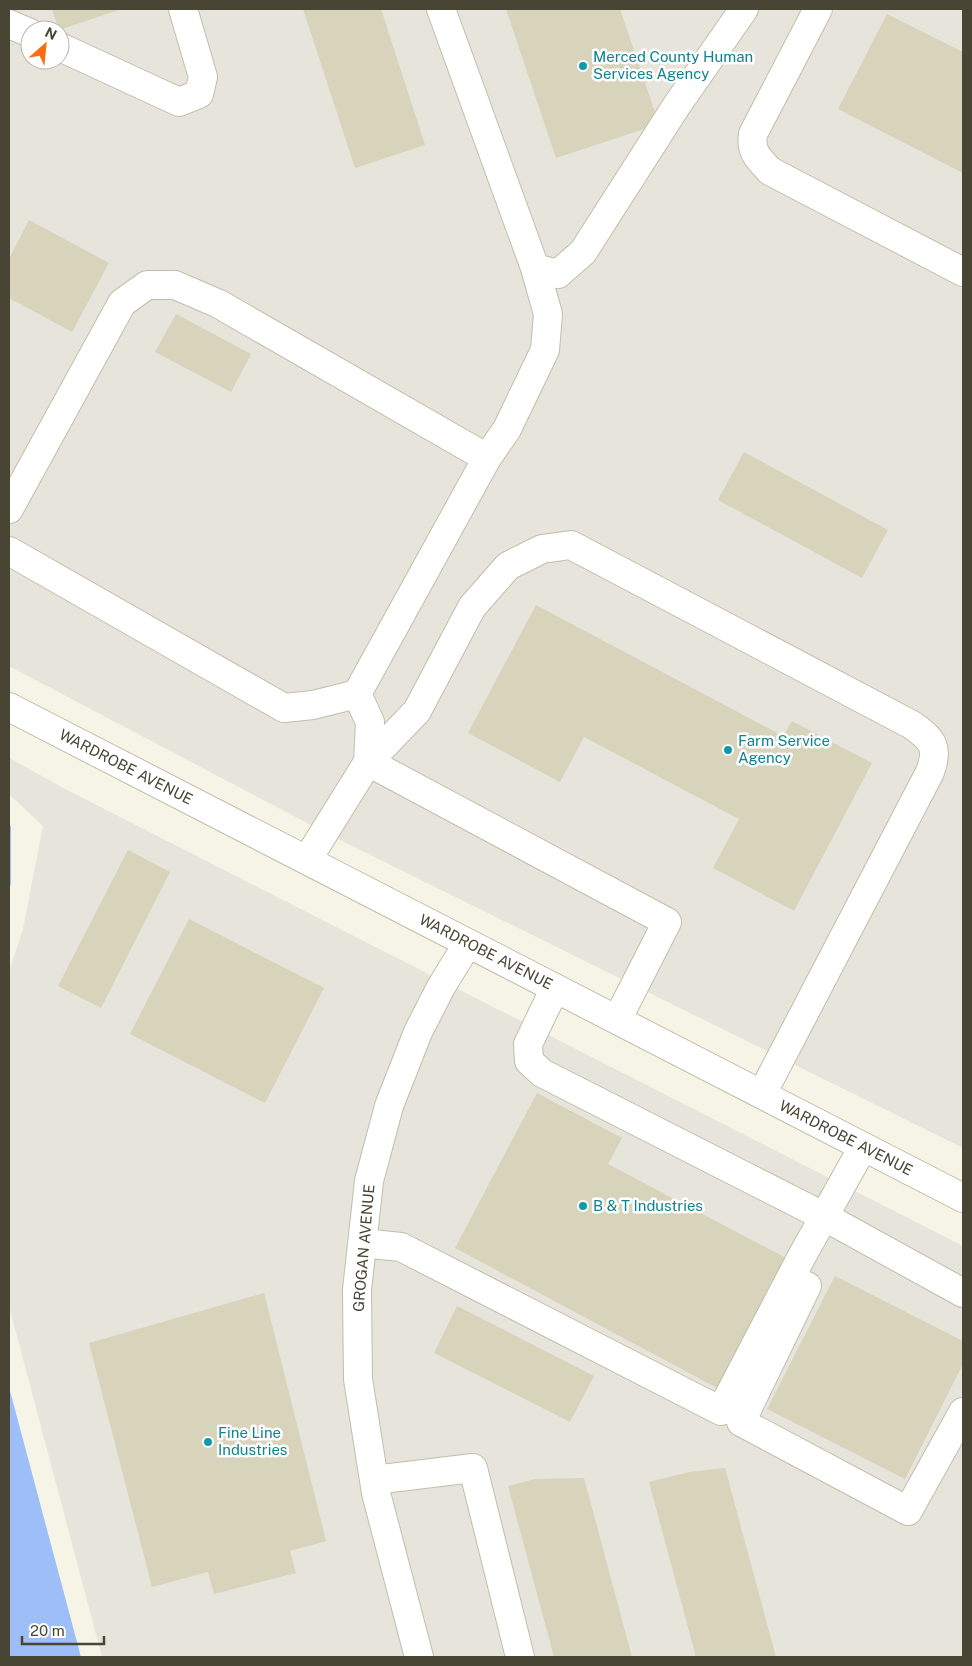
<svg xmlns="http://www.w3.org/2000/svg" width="972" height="1666" viewBox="0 0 972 1666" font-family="'Public Sans',sans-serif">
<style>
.industrial{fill:#e7e4db;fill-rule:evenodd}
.water{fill:#9dbef7}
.building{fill:#d8d3bb}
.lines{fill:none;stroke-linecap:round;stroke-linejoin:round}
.minor-casing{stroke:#c1bea8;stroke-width:30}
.minor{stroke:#fff;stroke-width:28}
.culture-dot{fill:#0f9aa8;stroke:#fff;stroke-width:2}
.labels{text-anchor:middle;stroke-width:5;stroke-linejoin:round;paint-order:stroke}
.culture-label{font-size:15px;fill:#0d838f;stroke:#fff;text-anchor:start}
.street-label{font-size:15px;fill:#484535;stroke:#fff}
</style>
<rect width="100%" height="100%" fill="#f5f4e6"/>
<path class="industrial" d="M9 9H963V1148L324 832 9 666ZM30 30H60V60H30Z
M9 758 69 791 963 1246V1657H102L9 1306V972L23 929 43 826 9 794Z"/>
<path class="water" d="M9 824 11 826V883L9 890Z
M9 1387 81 1657H9Z"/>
<path class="building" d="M52 9H122L59 30Z
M303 9H381L425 145 355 168Z
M506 9H620L659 124 556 158Z
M887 14 963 52V173L838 109Z
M29 220 109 263 72 332 9 298V259Z
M176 314 251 354 231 392 155 352Z
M744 452 888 530 862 578 718 500Z
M536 605 783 736 792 721 872 763 794 911 713 868 739 819 584 737 560 782 468 733Z
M128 850 170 872 101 1008 58 986Z
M189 919 324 988 265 1103 130 1034Z
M537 1093 622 1138 608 1164 786 1258 763 1308 717 1388 455 1248Z
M835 1276 963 1341V1364L905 1479 767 1409Z
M264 1293 326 1541 290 1551 296 1573 214 1594 208 1572 152 1587 89 1343Z
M457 1306 594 1376 570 1422 434 1353Z
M725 1468 776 1657H696L649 1482 689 1472Z
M584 1478 632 1657H554L508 1486 535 1479Z"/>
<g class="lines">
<g class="minor-casing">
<path id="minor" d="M441 9 535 268 558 274 583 252 677 105 744 9
M818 9 753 134C750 152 759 159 770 171L963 272
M9 24 30 33
M60 47 179 102 199 94 203 77 183 9
M9 509 122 303 147 285H175L219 304 487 458
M9 551 284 708 313 705 357 694 487 458 507 429 545 350 548 314 535 268
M357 694 370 722 368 762
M9 707 963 1198
M368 762 417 711 472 607 508 566 542 549 571 545 912 725C933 740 939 747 930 772L762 1094
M307 860 368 762 667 922 617 1020
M555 988 528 1044 529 1061 542 1073 825 1217 963 1293
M362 1243 401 1247 721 1411 802 1256 863 1147
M807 1286 741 1422 908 1511 963 1412
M374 1480 473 1468 520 1657
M419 1657 376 1493 358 1379 357 1290 369 1181 389 1106 418 1032 441 987 468 943"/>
</g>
<use href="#minor" class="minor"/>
</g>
<g class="culture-dot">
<circle cx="583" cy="66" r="5"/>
<circle cx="728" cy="750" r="5"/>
<circle cx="583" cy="1206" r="5"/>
<circle cx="208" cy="1442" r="5"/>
</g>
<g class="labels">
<g class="culture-label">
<text x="593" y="62">Merced County Human<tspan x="593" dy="17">Services Agency</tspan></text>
<text x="738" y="746">Farm Service<tspan x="738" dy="17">Agency</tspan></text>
<text x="593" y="1211">B &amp; T Industries</text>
<text x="218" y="1438">Fine Line<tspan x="218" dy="17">Industries</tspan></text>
</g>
<g class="street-label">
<text transform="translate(126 767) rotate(27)" y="5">WARDROBE AVENUE</text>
<text transform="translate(486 952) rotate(27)" y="5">WARDROBE AVENUE</text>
<text transform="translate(846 1138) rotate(27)" y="5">WARDROBE AVENUE</text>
<text transform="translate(364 1248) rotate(-85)" y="5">GROGAN AVENUE</text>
</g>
</g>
<rect width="972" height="1666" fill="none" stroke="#484535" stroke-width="20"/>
<g transform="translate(45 45) rotate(27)"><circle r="24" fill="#ffffff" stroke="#b6b5ae"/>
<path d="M0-4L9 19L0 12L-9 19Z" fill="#ff6b13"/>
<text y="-8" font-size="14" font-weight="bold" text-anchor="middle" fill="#484535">N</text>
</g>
<path d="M22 1636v8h82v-8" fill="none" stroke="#484535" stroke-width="2.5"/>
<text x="30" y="1636" font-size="15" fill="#484535" stroke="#ffffff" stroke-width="4" paint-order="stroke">20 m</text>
</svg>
